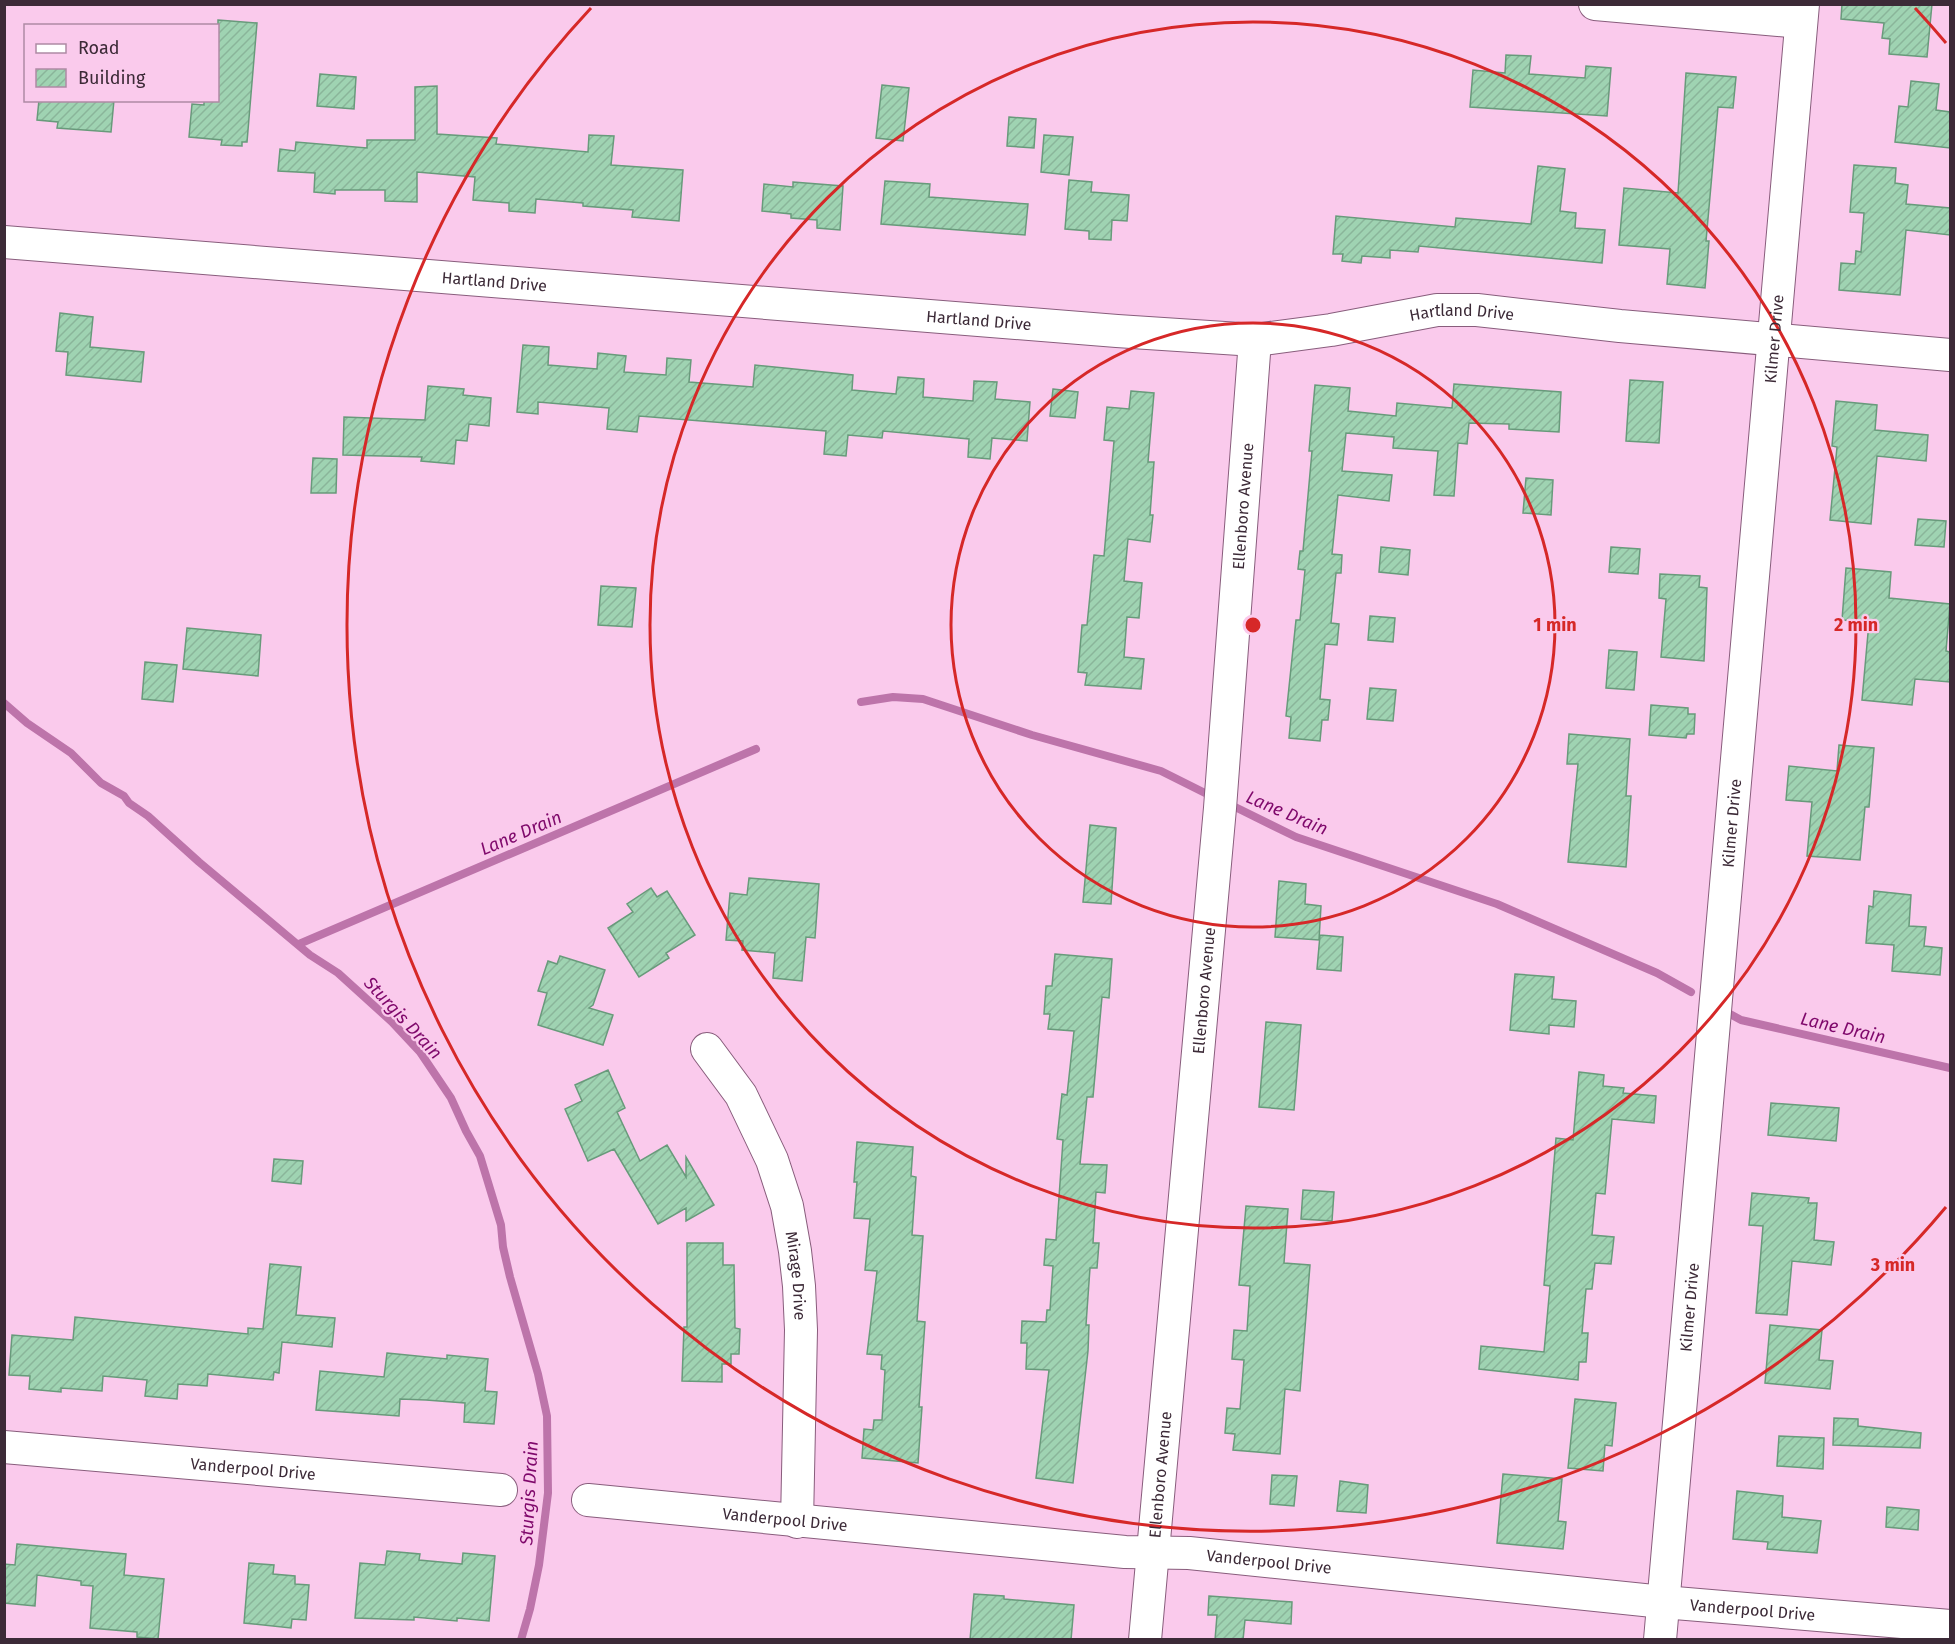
<svg xmlns="http://www.w3.org/2000/svg" width="1955" height="1644" viewBox="0 0 1955 1644" font-family="'Fira Sans',sans-serif">
<style>
.lines{fill:none;stroke-linecap:round;stroke-linejoin:round}
.stream{stroke:#bd74aa;stroke-width:8}
.building{fill:url(#building-hatch);stroke:#689a7b;stroke-width:1.5}
.minor-casing{stroke:#885d7c;stroke-width:34}
.minor{stroke:#fff;stroke-width:32}
.ring{fill:none;stroke:#d62828;stroke-width:3}
.labels{text-anchor:middle;stroke-width:4.5;stroke-linejoin:round;paint-order:stroke}
.street-label{font-size:16px;fill:#3c2a37;stroke:#facaec}
.water-label{font-size:18px;font-style:italic;fill:#7f086b;stroke:#facaec}
.centre{fill:#d62828;stroke:#facaec;stroke-width:3}
.ring-label{font-size:18px;text-anchor:middle;font-weight:bold;fill:#d62828;stroke:#facaec;stroke-width:4.5;stroke-linejoin:round;paint-order:stroke}
</style>
<defs>
<pattern id="building-hatch" width="6" height="6" patternUnits="userSpaceOnUse" patternTransform="scale(1.5)"><rect width="6" height="6" fill="#9fd3b2"/><path d="M-1 1l2-2M0 6l6-6M5 7l2-2" fill="none" stroke="#8ab59a"/></pattern>
</defs>
<rect width="100%" height="100%" fill="#facaec"/>
<g class="lines">
<path class="stream" d="M861 702 893 697 923 699 1032 735 1161 771 1213 797
M4 703 27 723 71 753 101 783 124 796 129 803 148 816 199 862 310 955 338 973 392 1022 420 1052 451 1098 466 1131 480 1156 501 1225 503 1247 510 1277 538 1374 547 1416 548 1493 539 1565 530 1609 521 1640
M1227 803 1296 837 1497 904 1657 973 1691 992
M299 944 756 749
M1730 1014 1741 1020 1950 1068"/>
</g>
<path class="building" d="M1842 4H1932L1927 57 1889 54 1890 39 1882 38 1884 23 1841 19Z
M218 20 257 23 247 142H242V146L221 145 222 140 189 137 192 104 204 105V100H218Z
M1506 55 1531 56 1529 74 1585 78 1586 66 1611 68 1607 116 1470 107 1473 70 1505 73Z
M1686 73 1736 77 1733 108 1718 107 1706 241H1709L1705 288 1667 284 1670 249 1619 245 1624 188 1678 193Z
M320 74 356 77 354 109 317 106Z
M1911 81 1939 84 1936 110 1950 112V148L1895 142 1899 106 1908 107Z
M882 85 909 88 903 141 876 138Z
M437 86V134L497 138 496 144 588 152 589 135 614 136 611 165 683 170 679 221 632 217 633 210 583 206V203L536 199 535 213 509 211V203L473 200 475 177 417 172V202L385 201V190H335V194L314 192 315 173 278 171 280 149 295 151 296 142 367 148V140H415V87Z
M39 100H114L111 132 57 128 58 122 37 120Z
M1009 117 1036 119 1034 148 1007 146Z
M1044 135 1073 137 1069 175 1041 172Z
M1854 165 1896 168 1895 183 1908 185 1906 204 1950 208V235L1906 230 1900 295 1839 290 1841 263 1855 264 1856 251 1861 252 1864 213 1850 212Z
M1538 166 1565 169 1560 211 1576 213 1575 228 1605 230 1602 263 1419 246 1418 252 1390 250V258L1362 256 1361 263 1342 261 1343 254H1333L1336 216 1455 227 1456 218 1531 224Z
M1069 180 1092 182 1091 192 1129 195 1127 221 1112 220 1111 240 1089 239V231L1065 229Z
M885 181 930 184 929 197 1028 204 1025 235 881 224Z
M793 182 843 186 840 230 817 228V220L791 218V214L762 211 764 184 793 187Z
M60 313 93 317 90 347 144 352 141 382 66 375 68 352 56 351Z
M523 345 549 347 548 365 597 369 598 353 626 356 624 372 666 375 667 358 691 360 689 382 753 387 755 365 853 375 852 390 896 394 898 377 924 379 923 397 973 401 974 381 997 382 995 399 1030 402 1027 441 992 438 990 459 968 457 969 439 883 431 882 438 848 435 846 456 824 454 826 431 639 416 637 432 607 429 609 408 538 402V414L517 412Z
M1630 380 1663 382 1659 443 1626 441Z
M1454 384 1561 392 1559 432 1509 429V424L1469 423 1467 444 1458 443 1454 496 1434 495 1438 451 1393 448 1394 437 1346 433 1342 471 1392 475 1389 501 1338 495 1332 554 1342 555 1341 573H1336L1331 623 1339 624 1337 645 1325 644 1320 699 1330 700 1328 720H1322L1320 741 1289 738 1291 717 1286 716 1296 620H1300L1305 570 1298 569 1300 551H1303L1312 451H1309L1315 385 1350 388 1348 411 1396 416 1397 403 1452 408Z
M428 386 464 389 463 395 491 398 489 426 469 424 467 441 456 440 454 464 421 461 422 457 343 455 344 417 425 420Z
M1053 389 1078 392 1075 418 1050 416Z
M1131 391 1154 393 1148 462H1154L1150 515H1153L1150 542 1128 539 1124 581 1142 583 1139 618 1127 617 1124 657 1144 659 1141 689 1085 685 1087 673 1078 672 1082 625H1087L1094 555 1104 556 1114 441 1104 440 1107 407 1129 409Z
M1836 401 1877 405 1875 430 1928 435 1926 461 1877 456 1871 524 1830 520 1837 447 1832 446Z
M313 458 337 459 336 493H311Z
M1526 478 1553 480 1551 515 1523 513Z
M1918 519 1946 521 1944 547 1915 545Z
M1381 547 1410 550 1408 575 1379 572Z
M1611 547 1640 549 1638 574 1609 572Z
M1846 568 1891 572 1889 598 1950 604 1946 651 1950 652V682L1915 679 1912 705 1862 700 1869 622 1842 620Z
M1660 574 1700 576 1699 587 1707 588 1704 661 1661 657 1666 599 1659 598Z
M601 586 636 588 632 627 598 625Z
M1370 616 1395 618 1393 642 1368 640Z
M187 628 261 635 258 676 183 669Z
M1609 650 1637 652 1634 690 1606 688Z
M145 662 177 665 173 702 142 699Z
M1370 688 1396 690 1393 721 1367 719Z
M1651 705 1688 708V714H1695L1694 734H1687L1686 738 1649 735Z
M1569 734 1630 739 1626 796H1631L1626 867 1568 862 1578 764H1567Z
M1839 745 1874 748 1869 807H1865L1860 860 1807 856 1812 802 1786 800 1789 766 1837 771Z
M1090 825 1116 828 1111 904 1083 902Z
M749 878 819 884 815 938 806 937 802 981 773 978 775 953 742 950 743 941 726 940 730 893 747 895Z
M1279 881 1306 884 1305 904 1321 906 1319 940 1275 937Z
M651 888 657 897 667 891 695 935 666 953 669 958 639 977 608 928 633 912 627 904Z
M1874 891 1911 895 1909 926 1926 927 1924 946 1942 948 1940 975 1892 971 1894 945 1866 943 1869 906 1873 907Z
M1320 935 1343 937 1341 971 1317 969Z
M1055 954 1112 959 1109 998 1102 997 1093 1097H1087L1080 1164 1107 1165 1105 1193 1096 1192 1093 1243H1099L1097 1268H1090L1086 1325H1089L1088 1351 1073 1483 1036 1478 1049 1370 1026 1369 1027 1343H1021L1022 1321 1046 1322 1047 1310H1050L1053 1266 1044 1265 1046 1239 1056 1240 1063 1140 1057 1139 1062 1094 1067 1095 1074 1031 1048 1029 1050 1014H1044L1046 986H1052Z
M560 956 605 970 593 1005 589 1008 613 1015 603 1045 538 1025 547 993 538 991 548 961 557 964Z
M1515 974 1554 977 1552 999 1576 1001 1574 1027 1549 1025V1034L1510 1030Z
M1266 1022 1301 1025 1294 1110 1259 1107Z
M608 1070 625 1108 617 1112 640 1161 667 1145 686 1177V1157L714 1205 686 1221V1208L658 1224 614 1149 588 1161 565 1109 582 1101 575 1085Z
M1579 1072 1604 1075 1603 1086 1624 1088 1623 1093 1656 1096 1654 1123 1612 1119 1605 1194 1596 1193 1592 1235 1614 1237 1611 1264 1595 1263 1592 1289H1586L1582 1333H1588L1586 1362H1579L1578 1380 1479 1369 1481 1346 1544 1352 1550 1286 1544 1285 1556 1138 1573 1140Z
M1771 1103 1839 1108 1836 1141 1768 1135Z
M857 1142 913 1147 911 1176 916 1177 912 1235 923 1236 917 1321 925 1322 919 1407H922L918 1463 862 1458 864 1429 873 1430 874 1420H882L885 1370 881 1369 882 1355 867 1354 877 1271 865 1270 870 1219 854 1218 857 1182H854Z
M274 1159 303 1161 301 1184 272 1181Z
M1303 1190 1334 1192 1332 1221 1301 1219Z
M1752 1193 1809 1198 1808 1203H1817L1814 1240 1834 1242 1831 1265 1792 1261 1787 1315 1756 1313 1763 1226 1749 1225Z
M1246 1206 1288 1209 1284 1263 1310 1265 1300 1391 1285 1389 1280 1454 1233 1450 1235 1434 1225 1433 1227 1408 1240 1409 1244 1360 1232 1359 1234 1330 1247 1331 1250 1286 1239 1285Z
M687 1243H723V1265H734L735 1328 740 1329 739 1354H731V1364H722V1382L682 1381 684 1327H687Z
M270 1264 301 1267 296 1315 335 1318 332 1347 282 1342 279 1373 274 1372 273 1380 208 1374 207 1386 178 1384 177 1399 145 1396 147 1380 103 1376 102 1391 61 1388V1392L29 1389 30 1376 9 1375 12 1335 73 1340 75 1317 248 1334V1328L263 1329Z
M1770 1325 1822 1330 1819 1360 1833 1361 1830 1389 1765 1383Z
M387 1353 447 1359V1355L488 1359 485 1391 497 1392 494 1424 464 1422 465 1403 426 1400 400 1399 399 1416 316 1410 320 1371 384 1377Z
M1575 1399 1616 1403 1612 1446 1605 1445 1603 1471 1568 1468Z
M1834 1418 1858 1419V1426L1921 1433 1920 1448 1833 1445Z
M1779 1436 1824 1438 1823 1469 1777 1466Z
M1503 1474 1562 1479 1558 1521 1566 1522 1563 1549 1497 1543Z
M1272 1475 1297 1476 1294 1506 1270 1504Z
M1340 1481 1368 1485 1366 1513 1337 1511Z
M1737 1491 1783 1496 1782 1517 1821 1521 1817 1553 1767 1549 1768 1542 1733 1539Z
M1887 1507 1919 1510 1918 1530 1886 1527Z
M17 1544 126 1554 124 1575 164 1579 158 1639 137 1637V1632L90 1628 93 1586 81 1585V1581L37 1575 35 1606 4 1603V1564L15 1565Z
M387 1551 420 1554 419 1560 462 1564 463 1553 495 1556 489 1621 457 1618V1621L414 1617V1620L355 1618 360 1563 385 1565Z
M249 1563 274 1565 273 1574 295 1576V1584L309 1585 306 1620 292 1619 291 1628 244 1623Z
M974 1594 1004 1596V1599L1074 1605 1071 1640H970Z
M1209 1596 1292 1602 1291 1624 1245 1620 1243 1640H1215L1217 1615H1208Z"/>
<g class="lines">
<g class="minor-casing">
<g id="minor">
<path d="M1595 4 1801 22"/>
<path id="s1" d="M4 242 1117 331 1255 340 1331 330 1437 310H1477L1620 326 1950 355"/>
<path id="s2" d="M707 1049 741 1095 772 1160 787 1206 795 1251 799 1286 801 1330 797 1522"/>
<path id="s3" d="M4 1447 501 1490"/>
<path id="s4" d="M588 1500 1125 1552 1189 1553 1663 1602 1950 1626"/>
<path id="s5" d="M1145 1640 1220 808 1255 340"/>
<path id="s6" d="M1660 1640 1803 4"/>
</g>
</g>
<use href="#minor" class="minor"/>
</g>
<g class="ring">
<circle cx="1253" cy="625" r="302"/>
<circle cx="1253" cy="625" r="603"/>
<path d="M1946 1207A905 905 0 1 1 591 8M1915 8A905 905 0 0 1 1946 43"/>
</g>
<g class="labels">
<g class="street-label">
<text dy="6" stroke="none"><textPath href="#s1" startOffset="492">Hartland Drive</textPath></text>
<text dy="6" stroke="none"><textPath href="#s1" startOffset="1464">Hartland Drive</textPath></text>
<text dy="6" stroke="none"><textPath href="#s1" startOffset="978">Hartland Drive</textPath></text>
<text dy="6" stroke="none"><textPath href="#s6" startOffset="1306">Kilmer Drive</textPath></text>
<text dy="6" stroke="none"><textPath href="#s5" startOffset="1138">Ellenboro Avenue</textPath></text>
<text dy="6" stroke="none"><textPath href="#s6" startOffset="820">Kilmer Drive</textPath></text>
<text dy="6" stroke="none"><textPath href="#s5" startOffset="652">Ellenboro Avenue</textPath></text>
<text dy="6" stroke="none"><textPath href="#s2" startOffset="248">Mirage Drive</textPath></text>
<text dy="6" stroke="none"><textPath href="#s6" startOffset="334">Kilmer Drive</textPath></text>
<text dy="6" stroke="none"><textPath href="#s3" startOffset="250">Vanderpool Drive</textPath></text>
<text dy="6" stroke="none"><textPath href="#s5" startOffset="166">Ellenboro Avenue</textPath></text>
<text dy="6" stroke="none"><textPath href="#s4" startOffset="198">Vanderpool Drive</textPath></text>
<text dy="6" stroke="none"><textPath href="#s4" startOffset="684">Vanderpool Drive</textPath></text>
<text dy="6" stroke="none"><textPath href="#s4" startOffset="1170">Vanderpool Drive</textPath></text>
</g>
<g class="water-label">
<text transform="translate(1287 813) rotate(23)" y="6">Lane Drain</text>
<text transform="translate(521 833) rotate(-23)" y="6">Lane Drain</text>
<text transform="translate(403 1018) rotate(47)" y="6">Sturgis Drain</text>
<text transform="translate(1843 1028) rotate(13)" y="6">Lane Drain</text>
<text transform="translate(529 1493) rotate(-87)" y="6">Sturgis Drain</text>
</g>
</g>
<circle cx="1253" cy="625" r="9" class="centre"/>
<g class="ring-label">
<text x="1555" y="631">1 min</text>
<text x="1856" y="631">2 min</text>
<text x="1893" y="1271">3 min</text>
</g>
<rect width="1955" height="1644" fill="none" stroke="#3c2a37" stroke-width="12"/>
<rect x="24" y="24" width="195" height="78" fill="#facaec" stroke="#ae8aa4" stroke-width="1.5"/>
<rect x="36" y="44" width="30" height="9" fill="#ffffff" stroke="#ae8aa4" stroke-width="1.5"/>
<text x="78" y="54" font-size="18" fill="#3c2a37">Road</text>
<rect x="36" y="69" width="30" height="18" fill="url(#building-hatch)" stroke="#ae8aa4" stroke-width="1.5"/>
<text x="78" y="84" font-size="18" fill="#3c2a37">Building</text>
</svg>
